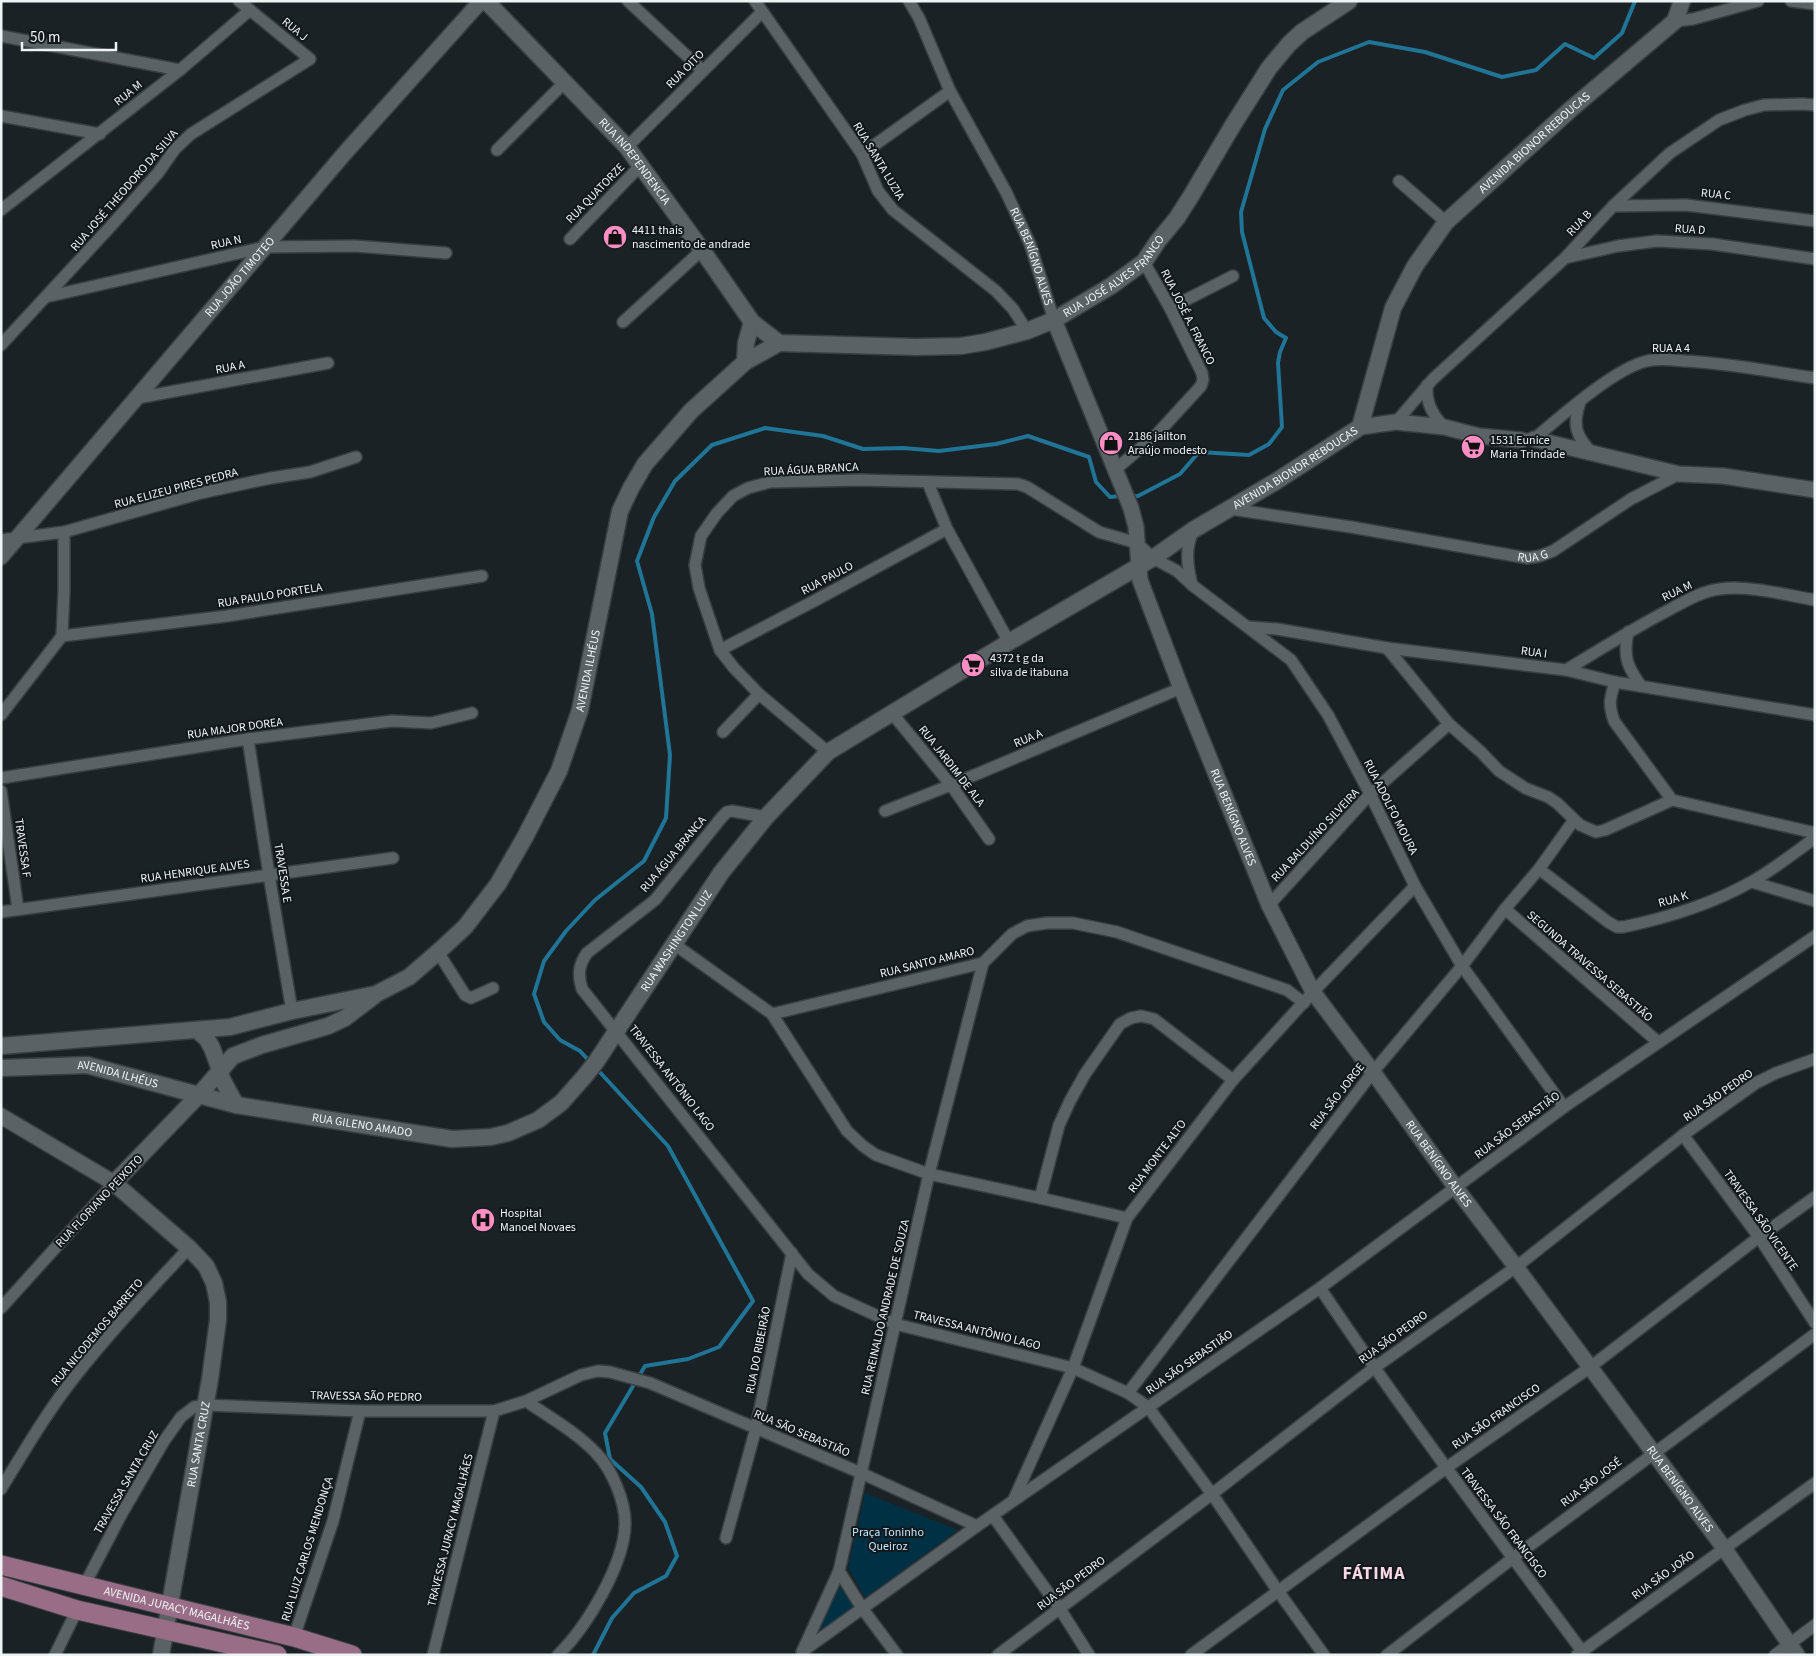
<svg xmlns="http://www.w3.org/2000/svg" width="1816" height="1656" viewBox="0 0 1816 1656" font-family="'Source Sans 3',sans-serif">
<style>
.green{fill:#003043}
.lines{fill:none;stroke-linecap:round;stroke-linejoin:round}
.stream{stroke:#207496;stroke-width:4}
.minor-casing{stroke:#393e41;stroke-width:14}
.tertiary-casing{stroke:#393e41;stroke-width:18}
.secondary-casing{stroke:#393e41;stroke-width:19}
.primary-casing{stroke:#393e41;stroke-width:21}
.minor{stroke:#5a6266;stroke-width:11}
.tertiary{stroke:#5a6266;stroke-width:15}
.secondary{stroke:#5a6266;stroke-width:16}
.primary{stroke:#9a6d86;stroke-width:19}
.labels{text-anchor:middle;stroke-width:4;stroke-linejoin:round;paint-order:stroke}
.street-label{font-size:12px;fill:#eef3f5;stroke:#12181c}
.poi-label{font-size:12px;fill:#eef3f5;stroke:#12181c;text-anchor:start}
.park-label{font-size:12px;fill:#bfe7fb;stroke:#12181c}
.district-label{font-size:18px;font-weight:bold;letter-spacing:1px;fill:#f9d9e6;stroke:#12181c}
</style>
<rect width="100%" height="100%" fill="#1b2225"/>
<path class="green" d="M865 1493 958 1530 865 1598 848 1567Z
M840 1587 857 1607 811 1641 834 1589Z"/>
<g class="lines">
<path class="stream" d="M1131 496H1138L1180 474 1199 452 1249 455 1269 444 1282 427 1278 363 1280 352 1286 338 1276 332 1264 318 1242 232 1241 212 1265 129 1283 90 1318 62 1369 42 1425 52 1502 77 1536 70 1565 44 1594 58 1622 33 1635 1
M591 1063 580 1051 560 1040 544 1022 534 994 544 961 566 931 595 900 644 861 666 818 670 755 652 614 637 561 654 517 675 481 712 445 765 428 823 436 863 449 903 448 939 451 996 444 1028 436 1089 457 1096 482 1110 497 1121 496
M593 1655 612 1618 634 1593 666 1576 677 1556 665 1522 641 1487 610 1459 605 1433 645 1366 688 1359 719 1347 753 1301 668 1146 596 1068"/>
<g class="minor-casing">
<g id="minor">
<path d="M628 1 703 71"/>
<path d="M755 1 862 154 878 191 893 210 996 291 1013 309 1027 331"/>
<path id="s1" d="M909 1 919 18 950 91 1006 192 1030 244 1054 320"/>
<path d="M1791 1 1815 4"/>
<path d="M1675 21 1693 19 1758 1"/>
<path d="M1 36 180 70"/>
<path d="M1 116 100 134"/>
<path d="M627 147 762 12"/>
<path d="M497 150 565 82"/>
<path d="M862 154 950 91"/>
<path d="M1399 181 1446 222"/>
<path d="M1613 206 1686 205 1815 221"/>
<path d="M1 210 180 70 250 10"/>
<path d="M570 239 641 165"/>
<path d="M1565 258 1618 246 1657 241 1712 244 1815 259"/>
<path d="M46 297 265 247 355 246 446 253"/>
<path d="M1170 308 1233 276"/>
<path d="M623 322 702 250"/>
<path d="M1 345 111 226 158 173 175 149 191 134 310 59 239 1"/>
<path d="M1427 385C1426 403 1432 414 1444 427"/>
<path d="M137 398 328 363"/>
<path d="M1580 402C1572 425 1576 436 1592 453"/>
<path d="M1396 422 1433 379 1565 258 1613 206 1670 153 1719 120 1745 110 1764 105 1803 104 1815 105"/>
<path d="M1528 439H1534C1560 417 1615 368 1647 361 1660 358 1673 360 1685 361 1729 363 1772 372 1815 378"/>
<path d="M1116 469 1157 434 1201 386 1203 380 1202 373 1170 308 1144 262"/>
<path d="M928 483 947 529 1009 642"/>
<path id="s2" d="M1231 509 1351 527 1527 558 1540 556 1553 551 1631 499 1679 474"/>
<path d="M1 540 64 532 201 493 271 478 310 472 356 457"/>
<path d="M1192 585C1187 565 1185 549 1193 531"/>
<path d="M1249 627 1277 629 1387 648 1566 670 1615 682 1815 715"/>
<path d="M1628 632C1623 657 1627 666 1641 686"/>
<path d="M62 636 227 616 482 576"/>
<path d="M1387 648 1449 724 1481 752 1499 771 1525 788 1548 797 1557 803 1580 825 1596 832 1605 830 1672 800"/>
<path d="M720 650 816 600 947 529"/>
<path d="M1566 670C1599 650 1631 630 1665 612 1682 603 1701 591 1720 589 1749 585 1786 595 1815 600"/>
<path d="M1615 682C1610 698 1608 704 1614 721L1672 800 1815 833"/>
<path d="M891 712 951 785 989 839"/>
<path d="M1 715 62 636 64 591V532"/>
<path d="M723 732 759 694"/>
<path d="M248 739 269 875 292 1011"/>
<path d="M828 752 759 694 734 668 720 650 699 588 695 565 701 536 717 513 733 496 748 488 770 482 860 480 1018 484 1027 487 1099 532 1137 543 1153 558 1177 571 1192 585 1291 660 1328 715 1370 794 1415 886 1462 966 1564 1107"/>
<path d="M1 778 248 739 392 721 431 723 472 713"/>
<path d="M1 791 18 909"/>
<path d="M885 811 951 785 1181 688"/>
<path d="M766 817 732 811 727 812 722 817 655 900 587 953C578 966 578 975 582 989L808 1274 834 1296 895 1324 1073 1368 1128 1393 1148 1407 1212 1494 1278 1591 1324 1655"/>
<path d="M1539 869 1608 922 1617 927H1623C1667 918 1712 904 1751 882 1773 870 1794 853 1815 838"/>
<path d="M1752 882 1815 901"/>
<path d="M1269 905 1370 794 1449 724"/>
<path d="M1505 909 1658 1042"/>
<path d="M1 912 393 858"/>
<path d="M674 944 772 1014 983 963 1012 934 1027 926 1047 923H1073L1117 932 1287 990 1304 1003"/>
<path d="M438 952 465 995 471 998 493 988"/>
<path d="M772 1014 847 1131 863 1146 876 1155 929 1174 1040 1198 1127 1218"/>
<path d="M1683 1135 1759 1237 1815 1323"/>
<path d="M1040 1198 1059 1125 1070 1101 1085 1074 1120 1024 1131 1018 1141 1016 1154 1019 1233 1080"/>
<path d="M1320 1288C1403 1412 1493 1531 1582 1651"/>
<path d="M1 1308 114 1183"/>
<path d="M1128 1393 1373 1072 1462 966 1505 909 1539 869 1574 820"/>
<path d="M526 1401C549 1417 576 1432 596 1453 612 1469 626 1503 625 1525 624 1565 586 1628 558 1655"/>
<path d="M1 1489C25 1450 48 1410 77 1374 112 1330 151 1288 189 1248"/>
<path d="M1014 1499 1073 1368 1127 1218 1233 1080 1313 992 1415 886"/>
<path d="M993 1516 1060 1609 1089 1655"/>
<path d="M726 1538 756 1428 792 1253"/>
<path d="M839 1571 862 1608 897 1655"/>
<path d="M84 1586 121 1515 164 1441 181 1417 194 1407 205 1405 360 1411H494L526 1401 581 1375 598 1371 610 1372 650 1383 861 1473 977 1526 1320 1288 1564 1107 1815 936"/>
<path d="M294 1637 333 1521 360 1411"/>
<path d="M803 1651 977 1526"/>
<path d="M802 1652 839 1571 929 1174 983 963"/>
<path d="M55 1655 77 1610"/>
<path d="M433 1655 494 1411"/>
<path d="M998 1655 1212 1494 1374 1368 1516 1267 1683 1135 1756 1083 1776 1073 1815 1059"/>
<path d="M1191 1655 1446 1468 1589 1368 1759 1237 1815 1197"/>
<path d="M1387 1655 1513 1558 1815 1334"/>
<path d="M1577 1655 1815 1483"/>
<path d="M1775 1655 1815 1625"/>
</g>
</g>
<g class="tertiary-casing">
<g id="tertiary">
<path id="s3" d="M1054 320 1131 508 1136 527 1140 580 1181 688 1269 905 1313 992 1373 1072 1456 1188 1516 1267 1724 1548 1797 1655"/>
<path d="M1360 427 1396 422 1444 427 1479 436 1521 440"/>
<path d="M1534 439 1679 474 1723 476 1815 490"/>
<path id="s4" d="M1 557 344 154 481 1"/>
<path d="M1 1116 114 1183"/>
</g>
</g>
<g class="secondary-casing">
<g id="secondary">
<path id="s5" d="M486 1 627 147 702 250 752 322 779 343 916 347 961 346 985 342 1027 331 1054 320 1111 286 1144 262 1158 241 1177 218 1191 196 1233 125 1269 68 1289 44 1302 32 1349 1"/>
<path d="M745 362 779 343"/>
<path d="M197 1030 207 1039 212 1048 220 1070 222 1079 236 1105"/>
<path id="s6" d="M1 1046 230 1027 292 1011 376 994 409 977 438 952 465 927 498 884 525 837 559 771 580 710 620 511 631 488 645 464 691 411 745 362 746 343 752 322"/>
<path id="s7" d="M1 1068 87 1065 236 1105 452 1139 491 1137 508 1133 538 1120 561 1103 584 1077 596 1062 721 873 766 817 828 752 1009 642 1153 558 1193 530 1275 482 1360 427 1393 308 1415 266 1446 222 1571 109 1675 21 1682 1"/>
<path id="s8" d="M161 1655 210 1379 218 1320V1302L214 1283 206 1266 189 1248 114 1183 198 1096 233 1056 262 1045 328 1026 345 1018 374 996"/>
</g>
</g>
<g class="primary-casing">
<g id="primary">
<path id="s9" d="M1 1565 294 1637 352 1655"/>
<path d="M1 1586 77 1610 277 1655"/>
</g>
</g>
<use href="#minor" class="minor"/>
<use href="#tertiary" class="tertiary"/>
<use href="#secondary" class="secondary"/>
<use href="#primary" class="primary"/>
</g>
<defs>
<g id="shop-disc" transform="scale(1.25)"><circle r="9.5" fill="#fb8fc4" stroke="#12181c"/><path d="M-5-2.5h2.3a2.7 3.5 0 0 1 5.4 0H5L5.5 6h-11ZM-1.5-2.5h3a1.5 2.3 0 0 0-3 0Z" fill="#111"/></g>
<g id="supermarket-disc" transform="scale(1.25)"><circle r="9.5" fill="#fb8fc4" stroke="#12181c"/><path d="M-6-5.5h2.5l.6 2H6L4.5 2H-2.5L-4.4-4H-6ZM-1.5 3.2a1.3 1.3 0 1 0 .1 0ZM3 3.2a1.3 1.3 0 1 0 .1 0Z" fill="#111"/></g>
<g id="hospital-disc" transform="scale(1.25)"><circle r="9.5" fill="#fb8fc4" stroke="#12181c"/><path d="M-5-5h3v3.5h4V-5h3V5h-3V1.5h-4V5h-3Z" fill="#111"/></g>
</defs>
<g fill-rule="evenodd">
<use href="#shop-disc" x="615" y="237"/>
<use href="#shop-disc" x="1111" y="443"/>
<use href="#supermarket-disc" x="1473" y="447"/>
<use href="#supermarket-disc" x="973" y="665"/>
<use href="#hospital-disc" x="483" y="1220"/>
</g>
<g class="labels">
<g class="street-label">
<text transform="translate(295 29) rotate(39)" y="4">RUA J</text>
<text transform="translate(685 69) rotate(-45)" y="4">RUA OITO</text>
<text transform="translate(128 93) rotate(-39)" y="4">RUA M</text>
<text dy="4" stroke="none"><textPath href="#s7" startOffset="1986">AVENIDA BIONOR REBOUCAS</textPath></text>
<text dy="4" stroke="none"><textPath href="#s5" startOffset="219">RUA INDEPENDENCIA</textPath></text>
<text transform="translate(879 161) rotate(59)" y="4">RUA SANTA LUZIA</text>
<text transform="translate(124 190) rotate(-49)" y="4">RUA JOSÉ THEODORO DA SILVA</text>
<text transform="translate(595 193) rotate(-46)" y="4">RUA QUATORZE</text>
<text transform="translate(1716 194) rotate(6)" y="4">RUA C</text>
<text transform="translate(1579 223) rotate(-47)" y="4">RUA B</text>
<text transform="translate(1690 229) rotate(4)" y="4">RUA D</text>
<text transform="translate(226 242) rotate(-13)" y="4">RUA N</text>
<text dy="4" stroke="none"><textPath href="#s1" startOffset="284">RUA BENÍGNO ALVES</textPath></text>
<text dy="4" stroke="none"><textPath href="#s5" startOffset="806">RUA JOSÉ ALVES FRANCO</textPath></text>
<text dy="4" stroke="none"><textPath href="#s4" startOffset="368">RUA JOÃO TIMOTEO</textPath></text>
<text transform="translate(1188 317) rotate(63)" y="4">RUA JOSÉ A. FRANCO</text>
<text x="1671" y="352">RUA A 4</text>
<text transform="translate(230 367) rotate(-11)" y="4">RUA A</text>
<text dy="4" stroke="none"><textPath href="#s7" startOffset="1566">AVENIDA BIONOR REBOUCAS</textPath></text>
<text transform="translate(811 469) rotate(-3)" y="4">RUA ÁGUA BRANCA</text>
<text transform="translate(176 488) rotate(-15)" y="4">RUA ELIZEU PIRES PEDRA</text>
<text dy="4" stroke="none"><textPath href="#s2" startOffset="306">RUA G</textPath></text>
<text transform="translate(827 578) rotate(-28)" y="4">RUA PAULO</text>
<text transform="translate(1677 591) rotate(-26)" y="4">RUA M</text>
<text transform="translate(270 595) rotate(-9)" y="4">RUA PAULO PORTELA</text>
<text transform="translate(1534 652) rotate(7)" y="4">RUA I</text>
<text dy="4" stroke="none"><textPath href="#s6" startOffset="779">AVENIDA ILHÉUS</textPath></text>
<text transform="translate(235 728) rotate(-8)" y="4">RUA MAJOR DOREA</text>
<text transform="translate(1028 738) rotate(-23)" y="4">RUA A</text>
<text transform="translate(952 766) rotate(52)" y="4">RUA JARDIM DE ALA</text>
<text transform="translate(1391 807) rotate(63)" y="4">RUA ADOLFO MOURA</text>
<text dy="4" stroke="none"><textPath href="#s3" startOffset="531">RUA BENÍGNO ALVES</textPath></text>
<text transform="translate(1315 835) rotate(-47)" y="4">RUA BALDUÍNO SILVEIRA</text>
<text transform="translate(23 848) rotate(82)" y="4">TRAVESSA F</text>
<text transform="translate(673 854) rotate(-50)" y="4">RUA ÁGUA BRANCA</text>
<text transform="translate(195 871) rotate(-8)" y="4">RUA HENRIQUE ALVES</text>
<text transform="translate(283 873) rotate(81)" y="4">TRAVESSA E</text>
<text transform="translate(1673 899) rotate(-16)" y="4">RUA K</text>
<text dy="4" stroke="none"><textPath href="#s7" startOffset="776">RUA WASHINGTON LUIZ</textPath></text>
<text transform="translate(927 962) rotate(-14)" y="4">RUA SANTO AMARO</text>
<text transform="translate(1590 966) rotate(41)" y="4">SEGUNDA TRAVESSA SEBASTIÃO</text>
<text dy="4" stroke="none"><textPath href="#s7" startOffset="118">AVENIDA ILHÉUS</textPath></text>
<text transform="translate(672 1078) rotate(52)" y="4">TRAVESSA ANTÔNIO LAGO</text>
<text transform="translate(1718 1095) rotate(-35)" y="4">RUA SÃO PEDRO</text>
<text transform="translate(1337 1096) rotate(-52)" y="4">RUA SÃO JORGE</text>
<text dy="4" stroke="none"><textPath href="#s7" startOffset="368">RUA GILENO AMADO</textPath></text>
<text transform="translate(1517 1125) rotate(-37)" y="4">RUA SÃO SEBASTIÃO</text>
<text transform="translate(1157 1156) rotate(-53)" y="4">RUA MONTE ALTO</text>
<text dy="4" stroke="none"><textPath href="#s3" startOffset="936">RUA BENÍGNO ALVES</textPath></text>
<text transform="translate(99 1201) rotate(-47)" y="4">RUA FLORIANO PEIXOTO</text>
<text transform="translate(1761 1220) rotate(55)" y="4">TRAVESSA SÃO VICENTE</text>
<text transform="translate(885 1307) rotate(-77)" y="4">RUA REINALDO ANDRADE DE SOUZA</text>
<text transform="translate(977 1330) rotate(14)" y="4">TRAVESSA ANTÔNIO LAGO</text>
<text transform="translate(97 1332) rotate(-50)" y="4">RUA NICODEMOS BARRETO</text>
<text transform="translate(1393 1337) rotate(-36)" y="4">RUA SÃO PEDRO</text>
<text transform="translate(758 1350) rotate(-79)" y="4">RUA DO RIBEIRÃO</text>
<text transform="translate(1189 1362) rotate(-35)" y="4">RUA SÃO SEBASTIÃO</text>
<text transform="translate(366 1396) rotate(1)" y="4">TRAVESSA SÃO PEDRO</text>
<text transform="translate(1496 1416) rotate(-35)" y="4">RUA SÃO FRANCISCO</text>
<text transform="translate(802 1433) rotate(23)" y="4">RUA SÃO SEBASTIÃO</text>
<text dy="4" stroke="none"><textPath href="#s8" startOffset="214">RUA SANTA CRUZ</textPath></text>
<text transform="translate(126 1482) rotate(-60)" y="4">TRAVESSA SANTA CRUZ</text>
<text transform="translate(1591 1482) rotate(-37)" y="4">RUA SÃO JOSÉ</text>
<text dy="4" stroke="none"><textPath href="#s3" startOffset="1341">RUA BENÍGNO ALVES</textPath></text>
<text transform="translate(1504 1523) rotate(53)" y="4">TRAVESSA SÃO FRANCISCO</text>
<text transform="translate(450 1530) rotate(-76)" y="4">TRAVESSA JURACY MAGALHÃES</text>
<text transform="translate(307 1549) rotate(-73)" y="4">RUA LUIZ CARLOS MENDONÇA</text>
<text transform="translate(1663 1575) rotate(-36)" y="4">RUA SÃO JOÃO</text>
<text transform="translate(1071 1583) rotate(-37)" y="4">RUA SÃO PEDRO</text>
<text dy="4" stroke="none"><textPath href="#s9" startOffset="181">AVENIDA JURACY MAGALHÃES</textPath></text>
</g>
<g class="poi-label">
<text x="632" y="234">4411 thais<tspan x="632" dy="14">nascimento de andrade</tspan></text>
<text x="1128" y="440">2186 jailton<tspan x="1128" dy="14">Araújo modesto</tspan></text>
<text x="1490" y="444">1531 Eunice<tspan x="1490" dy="14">Maria Trindade</tspan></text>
<text x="990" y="662">4372 t g da<tspan x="990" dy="14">silva de itabuna</tspan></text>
<text x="500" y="1217">Hospital<tspan x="500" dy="14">Manoel Novaes</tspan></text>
</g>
<g class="park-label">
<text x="888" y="1536">Praça Toninho<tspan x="888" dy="14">Queiroz</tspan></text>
</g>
<g class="district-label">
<text x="1374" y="1579">FÁTIMA</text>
</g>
</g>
<rect width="1816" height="1656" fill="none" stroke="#eef3f5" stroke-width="5"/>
<path d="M22 42v8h94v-8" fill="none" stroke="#eef3f5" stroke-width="2.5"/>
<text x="30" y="42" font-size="15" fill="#eef3f5" stroke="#12181c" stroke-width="4" paint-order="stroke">50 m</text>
</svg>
